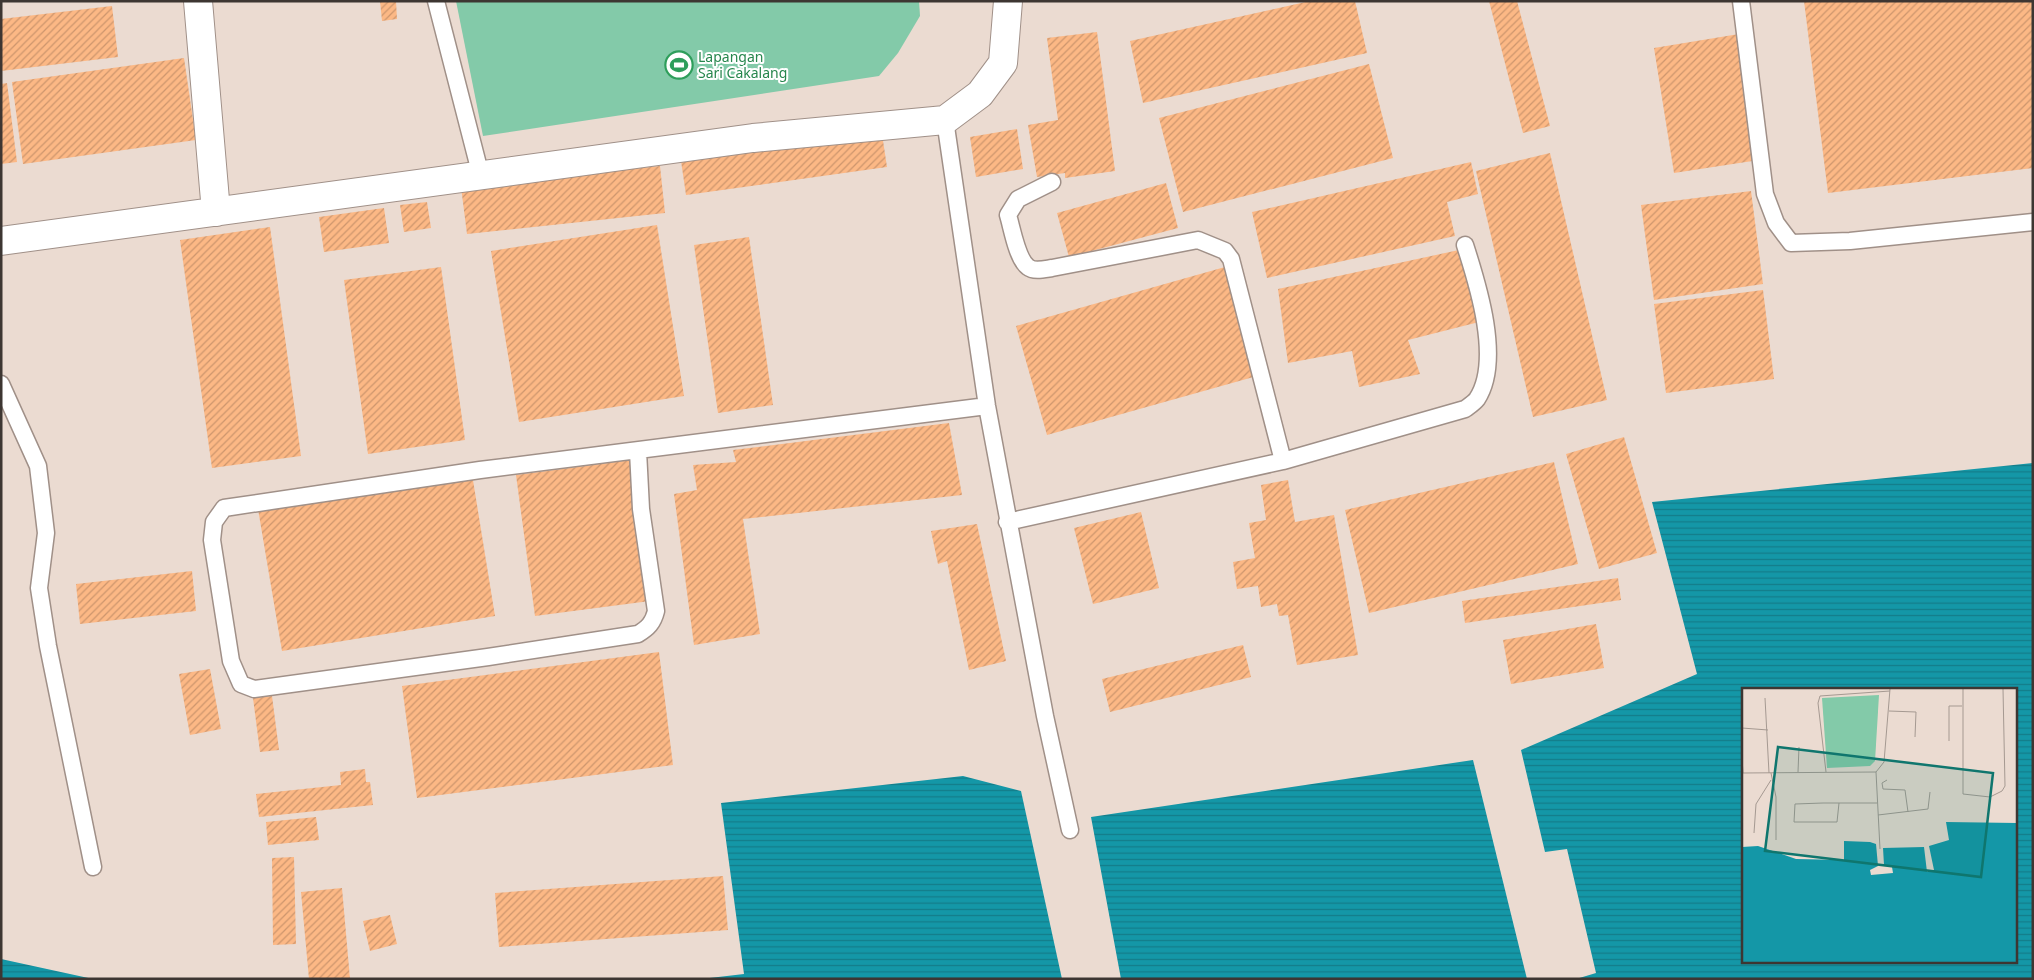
<svg xmlns="http://www.w3.org/2000/svg" width="2034" height="980" viewBox="0 0 2034 980" font-family="'Noto Sans',sans-serif">
<style>
.park{fill:#83caa9}
.water{fill:url(#water-rules);fill-rule:evenodd}
.building{fill:url(#building-hatch)}
.lines{fill:none;stroke-linecap:round;stroke-linejoin:round}
.lane-casing{stroke:#a09088;stroke-width:19}
.street-casing{stroke:#a09088;stroke-width:30}
.lane{stroke:#fff;stroke-width:16}
.street{stroke:#fff;stroke-width:28}
.labels{text-anchor:middle;stroke-width:4;stroke-linejoin:round;paint-order:stroke}
.leisure-label{font-size:14px;fill:#27864d;stroke:#fff;text-anchor:start}
.inset-road{fill:none;stroke:#a59991;stroke-width:1}
.view{fill:#0f766e;fill-opacity:0.15;stroke:#0f766e;stroke-width:2.5}
.inset-edge{fill:none;stroke:#3d3632;stroke-width:2.5}
</style>
<defs>
<pattern id="water-rules" width="6" height="5" patternUnits="userSpaceOnUse" patternTransform="scale(1.25)"><rect width="6" height="5" fill="#1497a7"/><path d="M0 2.5h6" fill="none" stroke="#147c89"/></pattern>
<pattern id="building-hatch" width="6" height="6" patternUnits="userSpaceOnUse" patternTransform="scale(1.25)"><rect width="6" height="6" fill="#fcb885"/><path d="M-1 1l2-2M0 6l6-6M5 7l2-2" fill="none" stroke="#cd966d"/></pattern>
</defs>
<rect width="100%" height="100%" fill="#ebdbd1"/>
<path class="park" d="M456 1H919L920 16 898 53 879 76 483 136Z"/>
<path class="water" d="M2033 463V979H1576L1596 973 1567 849 1545 852 1521 750 1697 674 1652 502ZM1743 689H2015V961H1743Z
M1473 760 1527 979H1121L1091 817Z
M963 776 1021 791 1062 979H701L744 974 721 803Z
M1 959 93 979H1Z"/>
<path class="building" d="M380 1H396L397 19 382 21Z
M1310 1H1355L1367 53 1143 103 1130 41Z
M1489 1H1517L1550 126 1523 133Z
M1804 1H2033V168L1828 193Z
M112 6 118 57 1 71V19Z
M1097 32 1115 171 1065 178V173L1037 177 1028 125 1058 120 1047 38Z
M1739 34 1759 160 1674 173 1654 48Z
M184 58 196 140 23 164 12 82Z
M1369 64 1393 158 1183 212 1159 118Z
M7 83 17 162 1 164V84Z
M1017 129 1023 169 976 177 970 137Z
M882 134 887 167 686 195 681 161Z
M1550 153 1607 400 1533 417 1476 171Z
M1471 162 1478 194 1447 202 1455 236 1267 278 1252 212Z
M660 166 665 213 467 234 461 187Z
M1166 183 1178 228 1069 257 1057 213Z
M1751 191 1763 284 1654 300 1641 205Z
M427 202 431 228 404 232 400 205Z
M384 208 389 243 324 252 319 217Z
M657 225 684 396 519 422 491 251Z
M270 227 301 456 212 468 180 240Z
M749 237 773 405 718 413 694 245Z
M1459 250 1483 321 1408 340 1420 374 1359 387 1352 351 1288 363 1278 289Z
M441 267 465 440 368 454 344 280Z
M1225 267 1257 376 1047 435 1016 326Z
M1763 290 1774 379 1666 393 1654 304Z
M949 423 962 495 743 519 760 634 694 645 674 494 697 490 693 465 736 462 733 450Z
M1624 437 1657 553 1599 569 1566 454Z
M631 460 650 601 535 616 516 475Z
M1554 462 1578 564 1369 613 1345 510Z
M472 474 495 616 282 651 258 509Z
M1288 480 1295 522 1334 515 1358 655 1297 665 1288 615 1279 616 1277 604 1261 607 1258 586 1237 589 1233 562 1255 558 1249 523 1266 520 1261 485Z
M1141 512 1159 588 1093 604 1074 528Z
M977 524 1006 661 969 670 947 561 938 564 931 531Z
M192 571 196 611 80 624 76 584Z
M1618 578 1621 600 1465 623 1462 601Z
M1596 624 1604 668 1511 684 1503 640Z
M1243 645 1251 677 1110 712 1102 679Z
M659 652 673 765 417 798 402 686Z
M210 669 221 729 190 735 179 674Z
M272 696 279 750 260 752 253 698Z
M365 769 366 782H370L373 805 259 817 256 794 341 785 340 772Z
M316 817 319 840 268 845 266 822Z
M294 857 296 944 273 945 272 858Z
M723 876 728 930 499 947 495 893Z
M342 888 350 979H309L301 892Z
M390 915 397 944 370 951 363 921Z"/>
<g class="lines">
<g class="lane-casing">
<path id="lane" d="M436 1 481 176
M1741 1 1765 194 1776 223 1791 243 1850 241 2033 222
M945 120 987 406 1045 716 1070 830
M1052 182 1018 199 1008 215C1012 228 1017 259 1028 267 1034 272 1045 269 1052 268L1198 240 1225 251 1231 259 1283 461
M1 384 38 466 46 533 39 588 48 646 93 867
M638 451 641 509 656 611C653 623 648 628 638 634L488 657 254 689 241 684 231 661 212 540 214 522 224 508 480 470 987 406
M1007 522 1283 461 1465 409C1469 406 1474 403 1477 399 1502 361 1478 285 1465 245"/>
</g>
<g class="street-casing">
<path id="street" d="M198 1 216 212
M1 241 753 138 945 120 980 94 1003 63 1008 1"/>
</g>
<use href="#lane" class="lane"/>
<use href="#street" class="street"/>
</g>
<defs>
<g id="stadium-ring" transform="scale(1.4375)"><circle r="9.5" fill="#fff" stroke="#2e9e5b" stroke-width="1.5"/><path d="M0-5a6.5 5 0 1 0 0 10a6.5 5 0 1 0 0-10ZM-3.5-1.8h7v3.6h-7Z" fill="#2e9e5b"/></g>
</defs>
<g fill-rule="evenodd">
<use href="#stadium-ring" x="679" y="65"/>
</g>
<g class="labels">
<g class="leisure-label">
<text x="698" y="62">Lapangan<tspan x="698" dy="16">Sari Cakalang</tspan></text>
</g>
</g>
<g transform="translate(1742 688)">
<rect width="275" height="275" fill="#ebdbd1"/>
<path d="M137 7 133 73 128 78 85 80 80 10Z" fill="#83caa9"/>
<path d="M204 134 275 135V274H0V159L16 158 54 171 102 172V153L128 154 134 156 136 178 128 182 129 187 151 185 150 179 142 177 141 160 182 159 185 184 192 182 187 158 207 152Z" fill="#1497a7"/>
<path class="inset-road" d="M221 1V106L248 109 260 103 263 98 261 1M23 10 27 85M147 23 174 24 173 49M0 40 26 42M207 53V18H220M0 70 1 85M56 84 57 59M84 84 76 15 78 8 148 3M134 84 138 161M0 85 134 84 142 74 148 1M29 85 34 109V152M145 92 140 95 141 101 163 102 166 124M97 115 95 134H52L53 116 81 115H135M136 127 186 121 188 104M12 145 14 116 29 92"/>
<path class="view" d="M36 59 251 85 239 189 23 163Z"/>
<rect width="275" height="275" class="inset-edge"/>
</g>
<rect width="2034" height="980" fill="none" stroke="#3d3632" stroke-width="5"/>
</svg>
